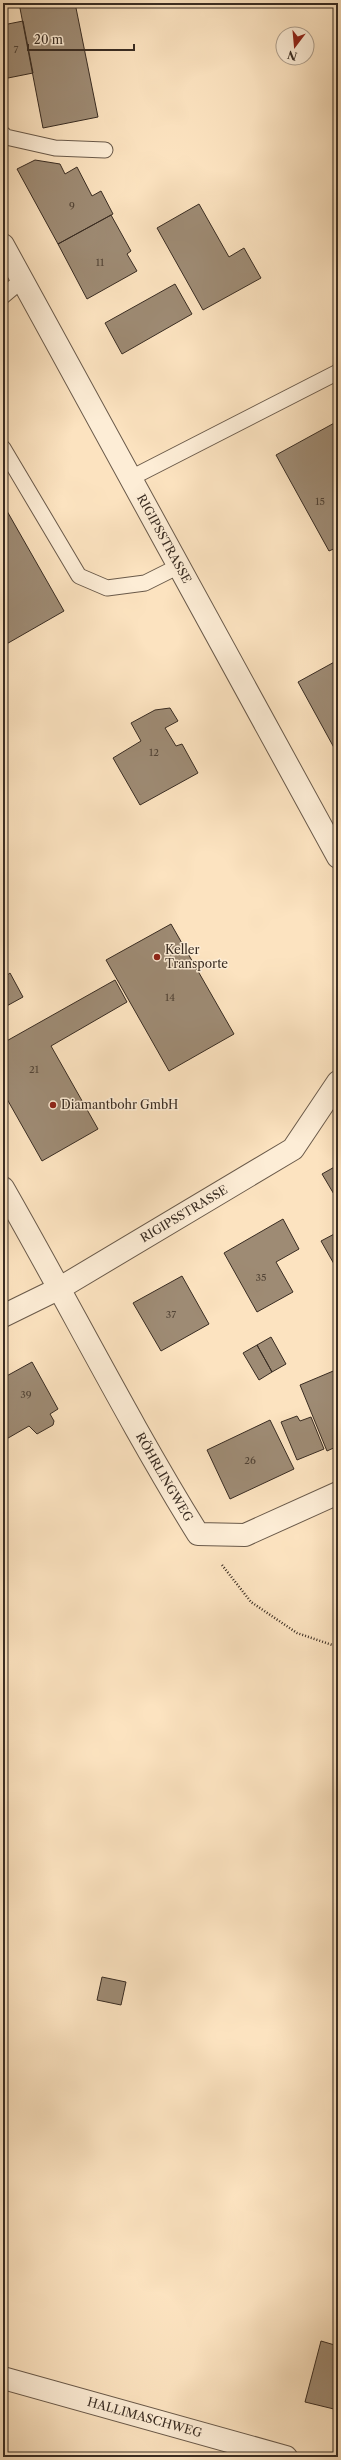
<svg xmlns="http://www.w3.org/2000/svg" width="341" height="2460" viewBox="0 0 341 2460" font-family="'Libre Caslon Text',serif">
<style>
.building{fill:#9e8b74;stroke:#392c22}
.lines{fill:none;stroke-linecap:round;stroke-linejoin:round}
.lane-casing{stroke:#6a5a4a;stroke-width:17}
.street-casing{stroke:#6a5a4a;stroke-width:24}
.path{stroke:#392c22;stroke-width:2.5;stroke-dasharray:1 2;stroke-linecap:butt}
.lane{stroke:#fdedd6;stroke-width:15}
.street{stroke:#fdedd6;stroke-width:22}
.poi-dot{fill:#8f2418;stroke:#fdedd6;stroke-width:1.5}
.labels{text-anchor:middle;stroke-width:3;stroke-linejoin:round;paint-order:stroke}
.number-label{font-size:10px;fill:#524436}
.street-label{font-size:12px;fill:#392c22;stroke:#fdedd6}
.poi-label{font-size:12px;fill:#392c22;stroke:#fdedd6;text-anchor:start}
</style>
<rect width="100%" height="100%" fill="#fce3c0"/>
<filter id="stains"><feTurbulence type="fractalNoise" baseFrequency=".005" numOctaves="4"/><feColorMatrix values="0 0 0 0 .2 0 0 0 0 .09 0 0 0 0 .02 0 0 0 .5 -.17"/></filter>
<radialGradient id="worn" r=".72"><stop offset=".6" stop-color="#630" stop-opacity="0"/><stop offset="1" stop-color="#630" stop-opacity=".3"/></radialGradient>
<path class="building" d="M19 3H75L98 117 43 128Z
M23 21 33 73 3 79V25Z
M35 160 60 164 65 174 77 167 92 196 101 191 113 214 58 244 17 169Z
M199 204 229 257 244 248 261 278 203 310 157 228Z
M111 215 131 251 127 254 137 271 87 299 58 244Z
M175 284 192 314 122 354 105 323Z
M338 421V547L329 551 276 455Z
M3 504 64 611 3 646Z
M338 660V755L298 682Z
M170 708 178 721 165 728 176 746 182 744 198 773 140 805 113 758 141 741 131 723 155 710Z
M171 924 234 1034 169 1071 106 960Z
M3 970 6 976 10 973 23 997 3 1008Z
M115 980 127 1002 51 1046 98 1129 42 1161 3 1092V1043Z
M338 1165V1201L322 1174Z
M283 1219 299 1249 276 1262 293 1292 257 1312 224 1253Z
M338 1232V1271L321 1241Z
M182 1276 209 1324 161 1351 133 1303Z
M271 1337 286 1364 272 1372 257 1345Z
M257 1345 272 1372 259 1380 243 1353Z
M32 1362 58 1409 50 1414 54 1421 53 1425 37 1434 29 1426 3 1441V1378Z
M338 1369V1446L327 1451 300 1385Z
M297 1416 300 1421 311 1417 324 1449 297 1460 281 1422Z
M270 1420 294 1469 230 1499 207 1450Z
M102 1977 126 1982 121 2005 97 2000Z
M321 2341 338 2346V2410L305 2402Z"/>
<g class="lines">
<g class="lane-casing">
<path id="lane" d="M3 134 6 137 55 148 105 150
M3 296 22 280
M3 448 79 576 107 588 145 583 179 566
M131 478 338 372"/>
</g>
<g class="street-casing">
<g id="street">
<path id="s1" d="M3 245 338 857"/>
<path id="s2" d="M3 1188C69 1303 128 1421 198 1534L245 1535 338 1493"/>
<path id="s3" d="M3 1316 60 1288 293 1149 338 1082"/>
<path id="s4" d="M3 2378 286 2457"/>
</g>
</g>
<path class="path" d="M222 1565 251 1602 297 1633 338 1647"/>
<use href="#lane" class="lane"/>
<use href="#street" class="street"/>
</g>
<g class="poi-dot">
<circle cx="157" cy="957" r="4"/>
<circle cx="53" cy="1105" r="4"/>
</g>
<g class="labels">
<g class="number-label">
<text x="16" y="53">7</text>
<text x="72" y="209">9</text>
<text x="100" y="266">11</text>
<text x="320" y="505">15</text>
<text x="154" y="756">12</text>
<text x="170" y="1001">14</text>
<text x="34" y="1073">21</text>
<text x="261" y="1281">35</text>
<text x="171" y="1318">37</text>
<text x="26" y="1398">39</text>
<text x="250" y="1464">26</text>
</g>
<g class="street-label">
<text dy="4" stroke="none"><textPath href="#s1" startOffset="335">RIGIPSSTRASSE</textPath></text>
<text dy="4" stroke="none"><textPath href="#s3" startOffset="208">RIGIPSSTRASSE</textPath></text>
<text dy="4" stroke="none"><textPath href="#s2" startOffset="331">RÖHRLINGWEG</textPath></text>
<text dy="4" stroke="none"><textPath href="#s4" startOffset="147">HALLIMASCHWEG</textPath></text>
</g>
<g class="poi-label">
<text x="165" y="954">Keller<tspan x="165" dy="14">Transporte</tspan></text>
<text x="61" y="1109">Diamantbohr GmbH</text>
</g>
</g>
<rect width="341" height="2460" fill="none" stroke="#fce3c0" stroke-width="16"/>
<rect x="4" y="4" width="333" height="2452" fill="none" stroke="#392c22" stroke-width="2"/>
<rect x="8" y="8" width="325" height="2444" fill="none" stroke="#392c22"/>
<g transform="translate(295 46) rotate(196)"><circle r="19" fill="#fdedd6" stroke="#afa08e"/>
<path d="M0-3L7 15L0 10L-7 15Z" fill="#8f2418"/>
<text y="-6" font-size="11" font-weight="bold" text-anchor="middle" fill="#392c22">N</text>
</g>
<path d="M28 44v6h106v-6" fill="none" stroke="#392c22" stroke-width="2"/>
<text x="34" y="44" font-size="12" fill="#392c22" stroke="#fdedd6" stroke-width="3" paint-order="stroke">20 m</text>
<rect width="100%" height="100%" filter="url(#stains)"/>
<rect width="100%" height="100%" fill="url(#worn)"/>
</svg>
